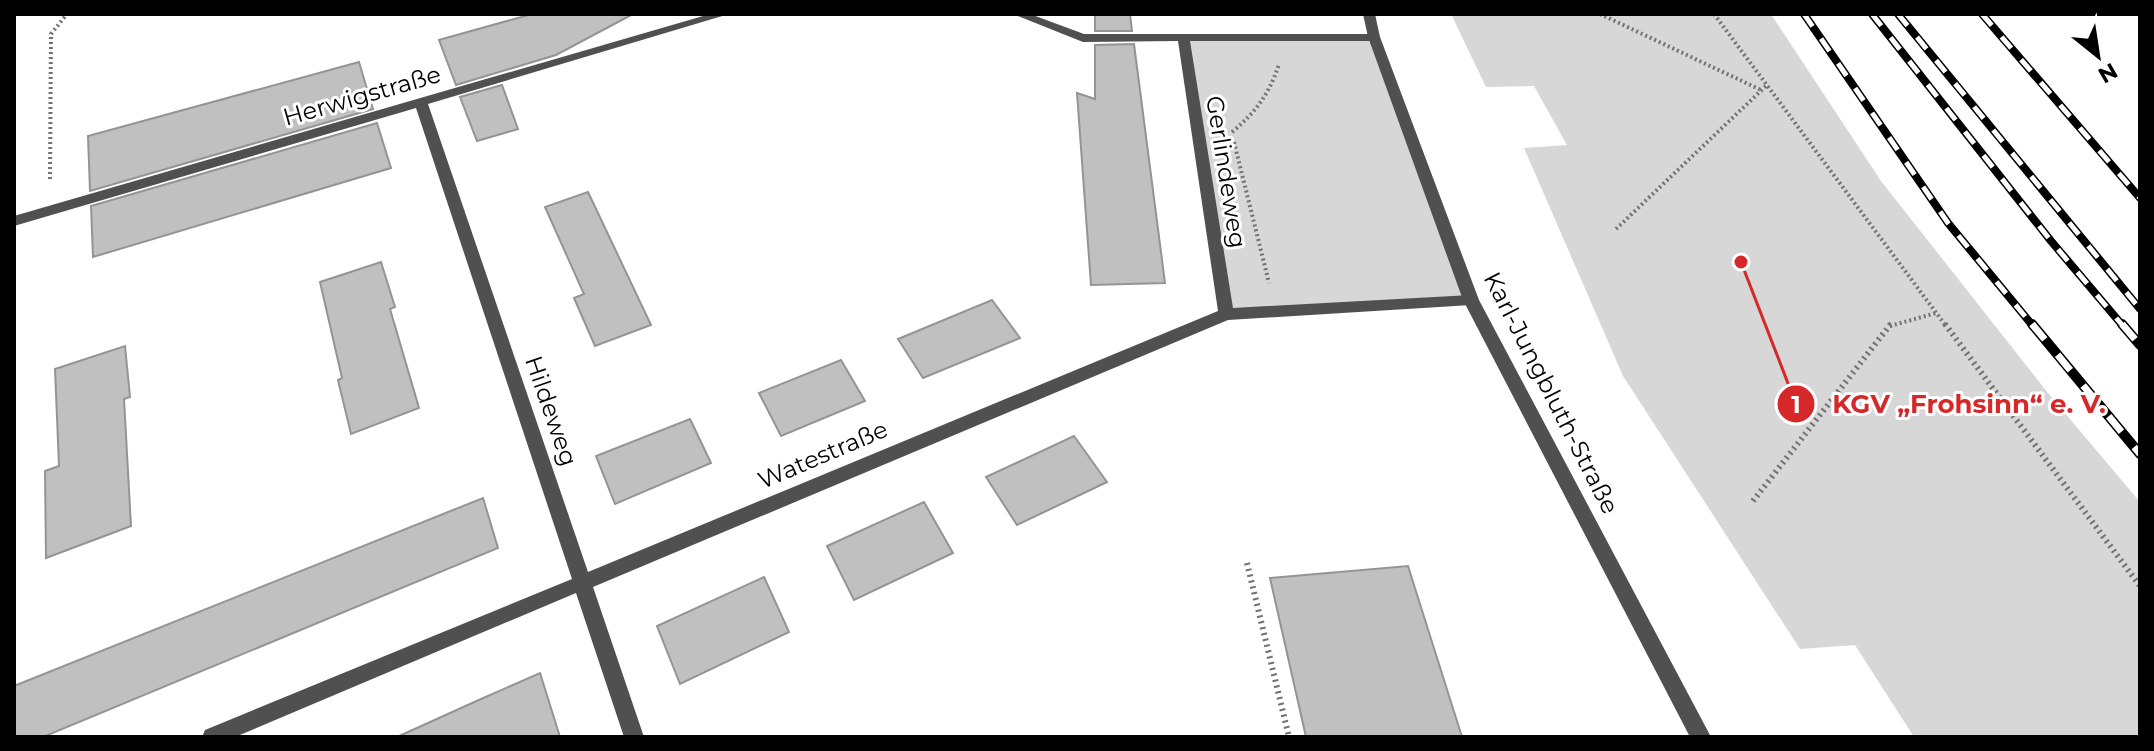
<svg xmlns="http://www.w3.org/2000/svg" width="2154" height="751" viewBox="0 0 2154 751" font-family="Montserrat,sans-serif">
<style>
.green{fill:#d7d7d7}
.building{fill:#c0c0c0;stroke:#949494;stroke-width:2}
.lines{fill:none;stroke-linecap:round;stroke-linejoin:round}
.path-far1{stroke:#727272;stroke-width:4;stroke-dasharray:2 3;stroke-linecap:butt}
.path{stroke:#727272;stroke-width:6;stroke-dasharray:2 4;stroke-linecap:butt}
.minor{fill:#505050;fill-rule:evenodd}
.tertiary{fill:#505050;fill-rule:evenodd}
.rail-far1-casing{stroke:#000;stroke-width:8}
.rail-casing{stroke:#000;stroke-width:10}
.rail-far1{stroke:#fff;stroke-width:5;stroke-dasharray:15;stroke-linecap:butt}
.rail{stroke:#fff;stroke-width:7;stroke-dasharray:20;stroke-linecap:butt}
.labels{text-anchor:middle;stroke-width:6;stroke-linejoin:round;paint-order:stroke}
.street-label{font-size:24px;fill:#000;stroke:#fff}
.leader{fill:none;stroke:#d62828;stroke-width:3}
.callout-dot{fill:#d62828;stroke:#fff;stroke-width:3}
.mark-label{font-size:24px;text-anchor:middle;font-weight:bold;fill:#fff}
.callout-label{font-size:26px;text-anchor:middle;font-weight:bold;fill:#d62828;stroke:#fff;stroke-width:6;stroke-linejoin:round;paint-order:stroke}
</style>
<rect width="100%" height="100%" fill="#fff"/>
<path class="green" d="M1451 14H1771L1881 181 2048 393 2140 502V737H1914L1855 645 1800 649 1623 376 1524 148 1567 145 1534 86 1486 87Z
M1183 37H1374L1471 300 1226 314Z"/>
<path class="building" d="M532 14H633L556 55 456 85 439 40Z
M1095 14H1130L1132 31H1095Z
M1134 44 1165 283 1091 285 1077 93 1095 99V45Z
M359 62 373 109 90 191 88 136Z
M502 85 518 129 477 141 460 97Z
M377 123 391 168 93 257 91 206Z
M588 192 651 325 595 346 574 298 584 294 545 207Z
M381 262 395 307 390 309 419 408 351 434 338 380 342 378 320 282Z
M992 300 1020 338 923 378 898 339Z
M125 346 130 397 124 399 131 526 46 558 45 471 59 466 55 369Z
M841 360 865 401 781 436 759 393Z
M690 419 711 463 615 504 596 456Z
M1074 436 1107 482 1017 525 986 477Z
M483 498 498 548 43 737H14V686Z
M924 502 953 553 854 600 827 546Z
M1408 566 1462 737H1306L1270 578Z
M764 577 789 632 680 684 657 626Z
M540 673 560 737H397L481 699Z"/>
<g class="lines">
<path class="path-far1" d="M1600 14 1761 90
M1714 14 1946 326
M1232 132C1255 113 1270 93 1279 64
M1234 142 1269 283
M50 179 51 34 67 14
M1616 229 1767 85
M1890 326 1936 313"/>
<path class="path" d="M1945 324 2140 586
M1753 501 1890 325 1895 324
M1247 563 1289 737"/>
<path class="minor" d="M710 14H729L428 104 588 572 1218 311 1178 41 1083 42 1013 14H1030L1084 34H1378V40L1374 41H1190L1233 308 1471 295 1479 300 1471 305 1228 320 593 587 644 737H624L576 593 235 737H202L205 730 572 579 416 108 14 226V216Z"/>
<path class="tertiary" d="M1363 14H1375L1380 37 1479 300 1711 737H1690L1463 300 1368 37Z"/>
<g class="rail-far1-casing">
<path id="rail-far1" d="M1804 14 1948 223 2033 326
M1872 14 2051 241 2123 326
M1898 14 2140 309
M1982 14 2140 198"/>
</g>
<g class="rail-casing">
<path id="rail" d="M2032 324 2140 454
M2122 324 2140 345"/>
</g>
<use href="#rail-far1" class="rail-far1"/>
<use href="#rail" class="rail"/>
</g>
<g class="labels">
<g class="street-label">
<text transform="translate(362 96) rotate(-16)" y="8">Herwigstraße</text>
<text transform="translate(1226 172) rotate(81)" y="8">Gerlindeweg</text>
<text transform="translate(1551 393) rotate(63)" y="8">Karl-Jungbluth-Straße</text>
<text transform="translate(551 411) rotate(71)" y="8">Hildeweg</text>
<text transform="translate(823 455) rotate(-23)" y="8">Watestraße</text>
</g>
</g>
<path class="leader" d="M1741 262L1796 404"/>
<g class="callout-dot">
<circle cx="1741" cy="262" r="8"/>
<circle cx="1796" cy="404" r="20"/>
</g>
<g class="mark-label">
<text x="1796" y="413">1</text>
</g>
<g class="callout-label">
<text x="1969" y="413">KGV „Frohsinn“ e. V.</text>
</g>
<rect width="2154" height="751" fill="none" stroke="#000000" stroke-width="32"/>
<g transform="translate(2098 56) rotate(150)" stroke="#ffffff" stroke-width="6" paint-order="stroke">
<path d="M0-6L14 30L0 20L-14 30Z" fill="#000000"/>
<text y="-12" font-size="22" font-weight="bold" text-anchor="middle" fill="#000000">N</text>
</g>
</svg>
